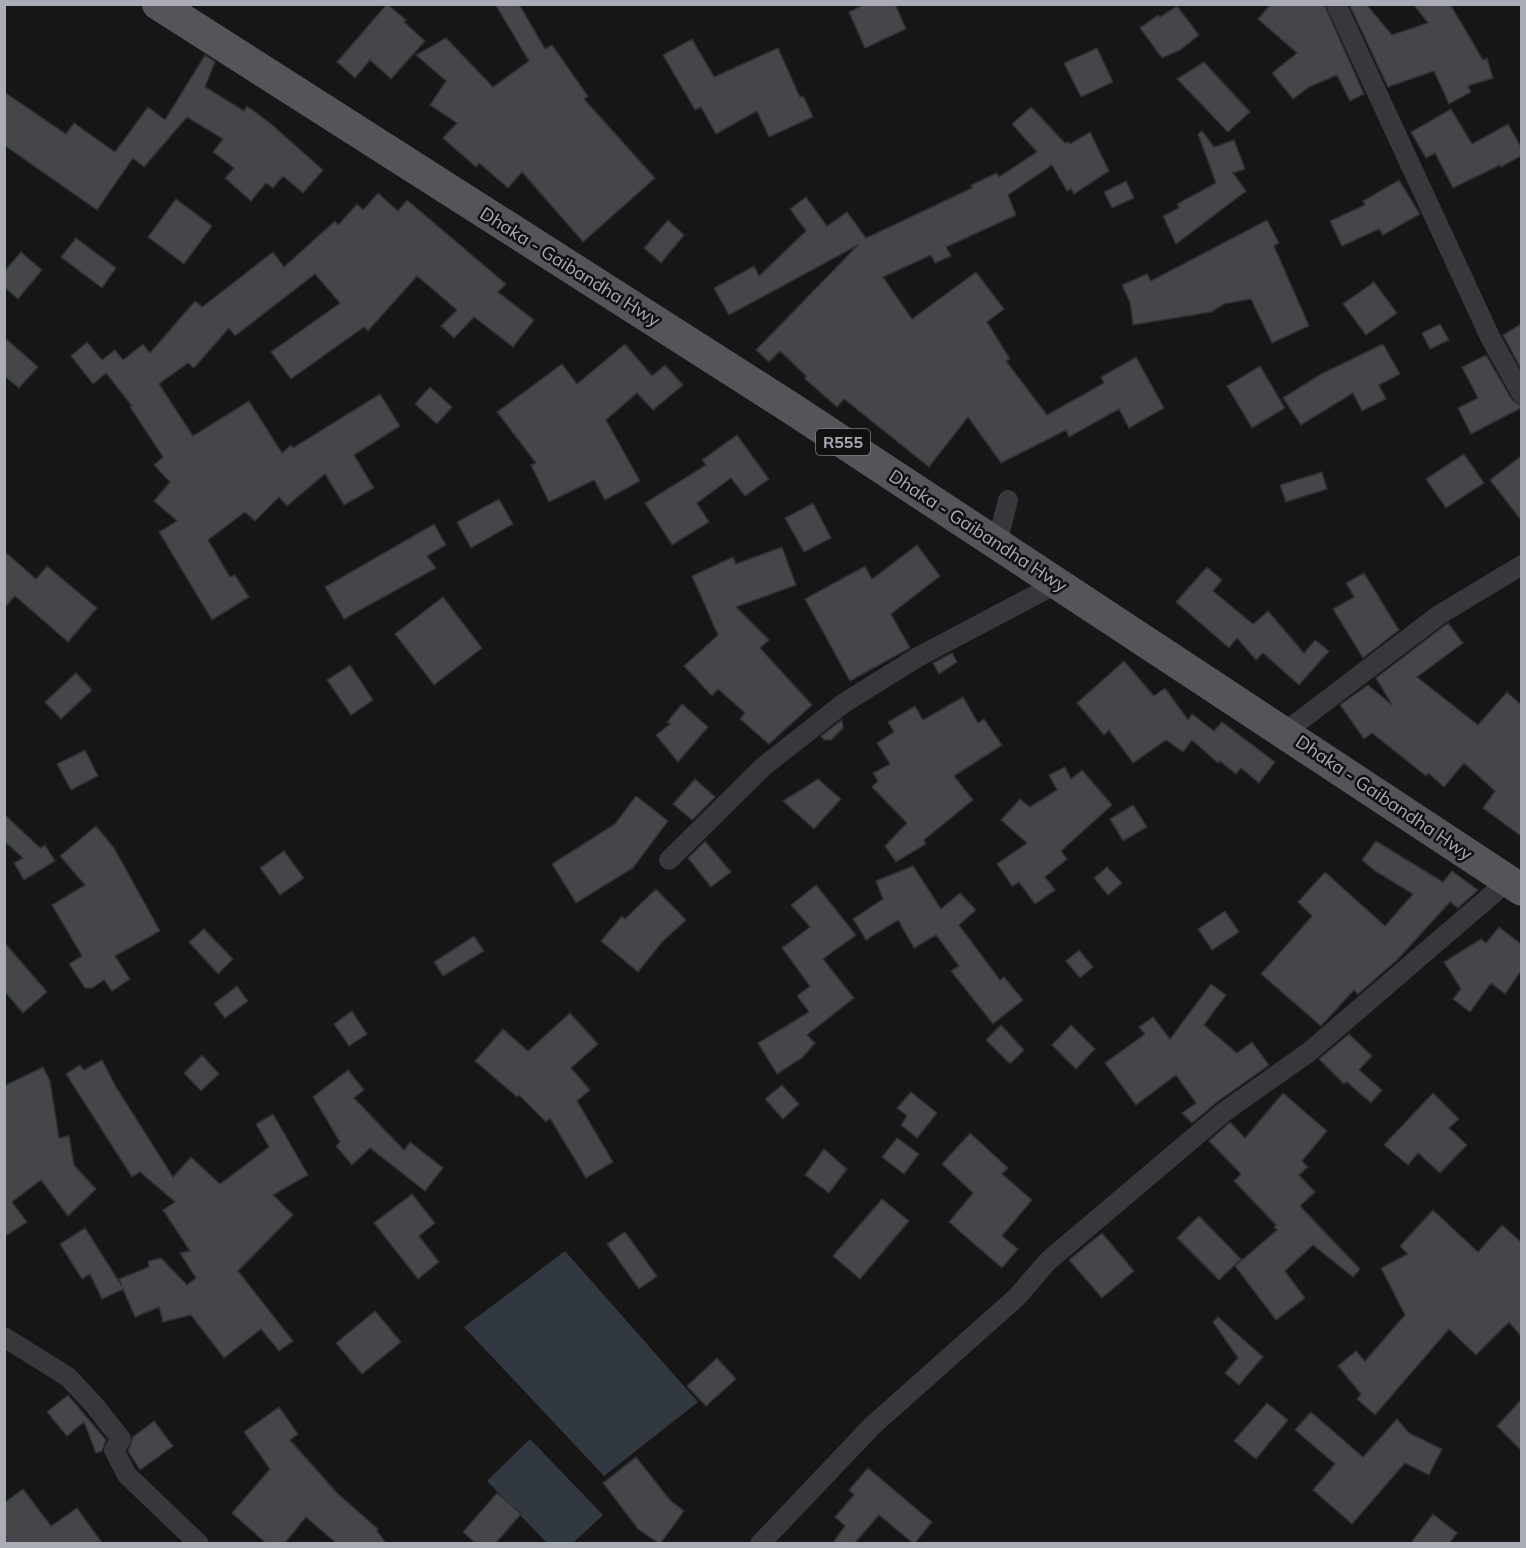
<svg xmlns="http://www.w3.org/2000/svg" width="1526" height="1548" viewBox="0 0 1526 1548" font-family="Mulish,sans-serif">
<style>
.water{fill:#31383f}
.building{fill:#45464a;stroke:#303033;stroke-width:1.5}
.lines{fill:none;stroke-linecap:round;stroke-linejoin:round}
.street{stroke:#37383c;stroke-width:20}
.primary{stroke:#54555a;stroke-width:32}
.labels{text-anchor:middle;stroke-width:5;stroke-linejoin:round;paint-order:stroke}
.shield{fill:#111112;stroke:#7c7e85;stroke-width:1.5}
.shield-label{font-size:16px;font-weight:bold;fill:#aaadb6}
.street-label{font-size:18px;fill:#aaadb6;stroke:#111112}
</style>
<rect width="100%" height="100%" fill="#161617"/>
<path class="water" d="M565 1251 698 1402 604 1476 464 1327Z
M530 1439 603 1515 573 1543H547L487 1481Z"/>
<path class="building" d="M387 4 406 20 404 22 425 41 391 79 370 60 355 78 337 62Z
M495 4H519L545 49 552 45 588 96 584 99 655 178 583 242 522 172 508 188 479 163 476 167 443 138 457 123 430 105 446 81 416 55 446 38 493 87 529 61Z
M865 4H895L906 29 865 48 849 12Z
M1271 4H1324L1364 94 1350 101 1337 75 1309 87 1293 99 1272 73 1297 53 1258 19Z
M1349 4H1366L1392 35 1428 23 1413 4H1450L1483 60 1487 58 1493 78 1468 86 1471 92 1449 104 1434 71 1388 87Z
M1177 6 1199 35 1180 50 1162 58 1140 28 1158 15 1160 17Z
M692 39 714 77 778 48 800 97 803 96 813 117 769 137 757 111 716 134 701 107 695 110 663 55Z
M1097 48 1113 82 1081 97 1064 63Z
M205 55 215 62 205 87 244 111 247 106 270 123 323 170 303 193 283 176 273 188 266 183 251 201 225 178 234 168 213 152 223 139 187 117 144 167 133 158 97 210 4 145V92L66 134 74 123 115 152 148 107 165 120Z
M1204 62 1250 112 1228 132 1177 79Z
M1031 107 1065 143 1068 142 1070 144 1090 132 1109 171 1074 194 1071 189 1067 191 1052 165 1008 195 1016 215 946 247 951 256 935 263 931 255 883 277 912 319 976 272 1004 309 987 322 1010 359 1006 361 1047 415 1104 383 1101 377 1136 357 1164 408 1129 428 1119 409 1069 437 1066 430 1001 463 968 417 929 467 844 399 837 407 804 378 806 376 780 351 769 362 756 350 858 245 729 315 714 288 754 266 759 276 806 231 790 209 806 197 827 226 847 212 866 238 972 188 971 185 997 173 999 177 1037 152 1012 124Z
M1451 109 1472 144 1508 124 1521 147V156L1501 167 1500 165 1453 188 1435 153 1426 158 1411 132Z
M1202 131 1214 147 1234 140 1245 169 1233 173 1246 191 1176 244 1163 216 1179 208 1177 204 1216 183 1198 134Z
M1399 180 1420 214 1383 235 1379 229 1342 246 1330 221 1365 205 1363 201Z
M1126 181 1134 198 1112 208 1104 192Z
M378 193 398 211 407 200 506 284 498 292 534 320 513 347 474 317 454 338 441 326 457 310 417 276 368 331 364 327 291 379 271 352 340 303 315 274 235 336 229 328 194 368 188 363 159 384 193 436 249 401 282 453 291 445 293 448 380 394 400 426 354 455 374 488 344 505 325 474 287 506 279 497 255 521 245 512 208 540 230 577 235 575 249 597 212 620 159 532 177 521 154 501 170 482 154 465 163 457 130 407 132 406 106 373 93 384 71 356 87 342 102 360 115 350 123 360 143 344 150 353 195 301 202 307 273 252 284 267 335 221 338 225 357 204 363 210Z
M176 199 212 226 184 264 148 237Z
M668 220 684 235 661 263 644 248Z
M1267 220 1279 243 1274 246 1309 326 1272 343 1251 299 1224 304 1211 312 1133 325 1130 303 1122 285 1147 274 1151 281Z
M76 238 116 268 102 288 61 257Z
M21 252 42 270 18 299 4 287V272Z
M1374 282 1397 313 1366 335 1343 304Z
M1440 324 1449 340 1430 349 1422 333Z
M1521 324V369L1503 335Z
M4 337 38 367 19 388 4 376Z
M625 344 652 376 665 365 683 385 653 410 637 393 606 420 640 481 605 500 594 480 549 502 531 465 536 463 497 412 562 364 577 384Z
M1383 344 1400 374 1379 385 1386 399 1362 411 1353 393 1301 425 1283 398 1321 374Z
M1486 355 1512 400 1521 406V408L1471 434 1458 408 1478 398 1462 367Z
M1260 366 1285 408 1252 428 1227 386Z
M430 387 452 407 437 424 415 404Z
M737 435 769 479 745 496 731 478 697 503 709 522 672 545 645 503 706 465 702 460Z
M1464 454 1484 483 1446 508 1426 479Z
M1521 456V520L1490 480Z
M1322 472 1327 489 1286 502 1280 485Z
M499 499 513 524 471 548 457 522Z
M813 503 831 538 804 552 785 518Z
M434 524 446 545 427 556 436 568 344 619 325 587Z
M917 545 940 576 891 614 910 648 850 681 805 599 865 566 872 579Z
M782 547 796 585 736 607 769 640 760 648 812 705 769 744 740 719 745 713 718 689 712 696 684 666 718 635 692 576 733 557 736 564Z
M4 551 36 579 47 566 97 608 68 642 15 596 4 608Z
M1207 567 1222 580 1213 591 1253 624 1268 611 1304 653 1315 640 1329 651 1299 685 1263 653 1256 660 1237 638 1229 648 1176 602Z
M1364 573 1399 630 1363 658 1333 609 1354 597 1346 583Z
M443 597 482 648 434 685 395 634Z
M1448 623 1463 643 1417 677 1478 725 1507 692 1521 705V836L1483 808 1495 791 1464 763 1444 787 1428 773 1426 776 1372 733 1364 739 1340 705 1368 685 1392 705 1376 678Z
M952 653 957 662 939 674 933 663Z
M1124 661 1154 696 1165 688 1188 720 1192 714 1214 731 1222 722 1275 762 1259 783 1241 768 1236 774 1220 761 1218 763 1192 740 1183 752 1166 740 1133 763 1109 730 1104 735 1077 703Z
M350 665 373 700 351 715 327 680Z
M76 673 92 690 61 719 45 702Z
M963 697 978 723 984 719 1002 745 954 776 973 800 924 840 926 844 896 862 885 846 907 823 872 787 878 781 873 773 890 764 877 743 894 732 888 722 915 706 923 720Z
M682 704 708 727 678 762 656 735 670 724 667 722Z
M842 720 843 728 831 740H824L821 736Z
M85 750 98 776 71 790 57 764Z
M1065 767 1071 779 1082 770 1112 805 1061 851 1067 859 1045 877 1055 890 1035 904 1019 882 1012 886 997 864 1027 843 1001 820 1020 799 1030 807 1057 790 1049 775Z
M695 779 715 797 692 820 673 804Z
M818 779 841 799 814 829 783 801Z
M636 796 668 821 633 868 576 903 552 864 615 824Z
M1133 805 1147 827 1123 841 1110 819Z
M4 814 40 848 45 845 55 861 24 880 14 863 23 858 4 841Z
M96 826 114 848 160 931 115 956 130 979 112 991 104 980 92 988H85L69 964 82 956 52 905 85 885 60 856Z
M705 841 731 872 711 887 688 858Z
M1376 841 1443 882 1452 871 1478 890 1458 908 1450 902 1397 960 1358 994 1354 990 1321 1026 1261 974 1312 916 1298 902 1325 872 1385 926 1413 894 1375 871 1362 860Z
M284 851 304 878 280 895 260 868Z
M913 866 941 909 960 893 976 910 959 925 1000 980 1004 977 1023 1000 993 1024 951 971 959 966 936 935 914 948 898 920 866 940 853 919 883 899 876 881Z
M1107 867 1122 883 1108 895 1094 878Z
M816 885 856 935 823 959 854 998 807 1035 815 1043 802 1058 777 1074 758 1043 809 1012 797 996 810 986 782 948 810 927 791 905Z
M656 889 686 920 662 942 638 972 601 941 622 916 625 919Z
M1225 911 1239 932 1212 950 1198 929Z
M1499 927 1521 944V971L1505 994 1491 983 1470 1012 1453 999 1461 989 1444 962 1481 939 1486 943Z
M204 929 233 959 218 974 189 942Z
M474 936 484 951 443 976 434 962Z
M4 942 47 992 23 1013 4 991Z
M1079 950 1093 967 1080 978 1066 961Z
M1211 984 1226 995 1204 1025 1237 1053 1252 1042 1269 1065 1217 1102 1192 1123 1182 1113 1196 1103 1176 1075 1136 1105 1105 1063 1145 1034 1139 1027 1153 1017 1170 1039Z
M237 986 248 1001 225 1018 214 1004Z
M352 1011 367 1034 349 1046 334 1024Z
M570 1013 598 1044 571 1068 590 1090 577 1101 613 1162 586 1178 550 1118 546 1122 519 1095 517 1097 475 1061 503 1029 528 1051Z
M1001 1025 1024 1050 1010 1064 986 1040Z
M1071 1025 1095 1049 1076 1069 1052 1045Z
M1349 1034 1372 1056 1359 1070 1382 1090 1371 1103 1347 1082 1344 1084 1319 1059Z
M202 1055 219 1074 201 1091 184 1073Z
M102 1060 116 1087 173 1177 191 1157 220 1184 269 1147 256 1124 273 1114 308 1175 273 1195 293 1215 238 1271 293 1341 279 1351 261 1329 224 1358 191 1315 163 1322 159 1307 135 1317 123 1289 102 1299 90 1274 82 1279 60 1244 85 1228 122 1286 119 1279 149 1267 148 1261 161 1258 187 1285 196 1278 180 1253 190 1251 163 1210 175 1202 140 1172 132 1177 66 1074 80 1065 84 1070Z
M43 1067 50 1081 59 1138 69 1136 74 1165 96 1189 68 1216 41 1180 12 1202 27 1222 4 1237V1086Z
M348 1070 364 1090 354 1098 404 1150 410 1142 443 1168 425 1191 370 1148 352 1165 336 1146 340 1142 313 1097Z
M782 1085 799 1104 783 1119 765 1099Z
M911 1092 937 1113 917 1138 901 1125 907 1116 897 1108Z
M1283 1093 1327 1131 1302 1161 1308 1167 1299 1175 1315 1192 1300 1206 1360 1269 1353 1277 1313 1245 1285 1271 1305 1298 1276 1320 1235 1266 1277 1230 1274 1227 1276 1225 1234 1181 1241 1174 1209 1141 1230 1122 1245 1138Z
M1433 1093 1459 1119 1449 1128 1467 1145 1440 1173 1418 1153 1408 1165 1384 1145Z
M970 1133 1008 1168 1002 1174 1032 1200 1002 1236 1018 1249 1002 1268 949 1222 973 1193 942 1164Z
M897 1138 919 1154 904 1174 882 1157Z
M824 1149 847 1169 829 1193 805 1175Z
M412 1194 435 1223 419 1236 439 1262 418 1279 374 1223Z
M882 1199 909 1221 860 1279 833 1256Z
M1433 1210 1478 1252 1502 1225 1521 1242V1336L1509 1322 1476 1355 1449 1329 1375 1415 1357 1399 1361 1394 1338 1366 1356 1351 1365 1361 1405 1315 1381 1268 1408 1254 1400 1246Z
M1199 1216 1241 1259 1219 1280 1177 1238Z
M625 1232 657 1276 639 1289 607 1244Z
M1102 1233 1134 1271 1102 1298 1069 1260Z
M375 1311 401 1342 362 1374 336 1343Z
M1218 1317 1263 1357 1239 1385 1225 1373 1238 1358 1213 1322Z
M717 1358 736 1379 706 1406 687 1386Z
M68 1395 106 1440 102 1451 96 1453 84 1422 67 1436 47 1412Z
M1521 1400V1450L1497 1426Z
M1267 1403 1288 1420 1256 1459 1234 1441Z
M279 1407 298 1434 290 1440 337 1493 378 1529 377 1531 387 1544 336 1543 306 1517 284 1544H267L232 1513 270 1469 244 1432Z
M1311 1412 1363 1457 1397 1419 1409 1433 1442 1449 1429 1475 1405 1463 1352 1524 1313 1490 1335 1464 1295 1430Z
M154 1421 173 1446 140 1470 128 1451 133 1437Z
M636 1457 670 1500 684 1511 660 1544 638 1529 603 1483Z
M868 1468 932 1522 914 1544 879 1515 854 1544H832L845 1526 835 1517 854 1495 849 1490Z
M23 1489 51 1526 77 1508 103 1544H4V1503Z
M497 1493 521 1514 495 1544H476L463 1532Z
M1433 1514 1457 1533 1449 1544H1410Z"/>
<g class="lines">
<path class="street" d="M1336 4 1491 339 1522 394
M997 543 1008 500
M1285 732 1439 615 1522 565
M669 860 763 767 844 703 918 657 1058 583
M4 1337 68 1377 95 1406 121 1439 114 1450 127 1475 199 1544
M760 1544 872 1426 1017 1297 1048 1261 1224 1112 1309 1052 1508 881"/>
<path class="primary" d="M158 4 788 406 1522 890"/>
</g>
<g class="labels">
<rect class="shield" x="816" y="429" width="54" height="26" rx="4.5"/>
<g class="shield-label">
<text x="843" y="448">R555</text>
</g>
<g class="street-label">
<text transform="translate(570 267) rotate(32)" y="6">Dhaka - Gaibandha Hwy</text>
<text transform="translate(978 531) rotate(33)" y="6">Dhaka - Gaibandha Hwy</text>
<text transform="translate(1384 798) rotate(34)" y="6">Dhaka - Gaibandha Hwy</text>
</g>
</g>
<rect width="1526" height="1548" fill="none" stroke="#aaadb6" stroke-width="12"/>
</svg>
